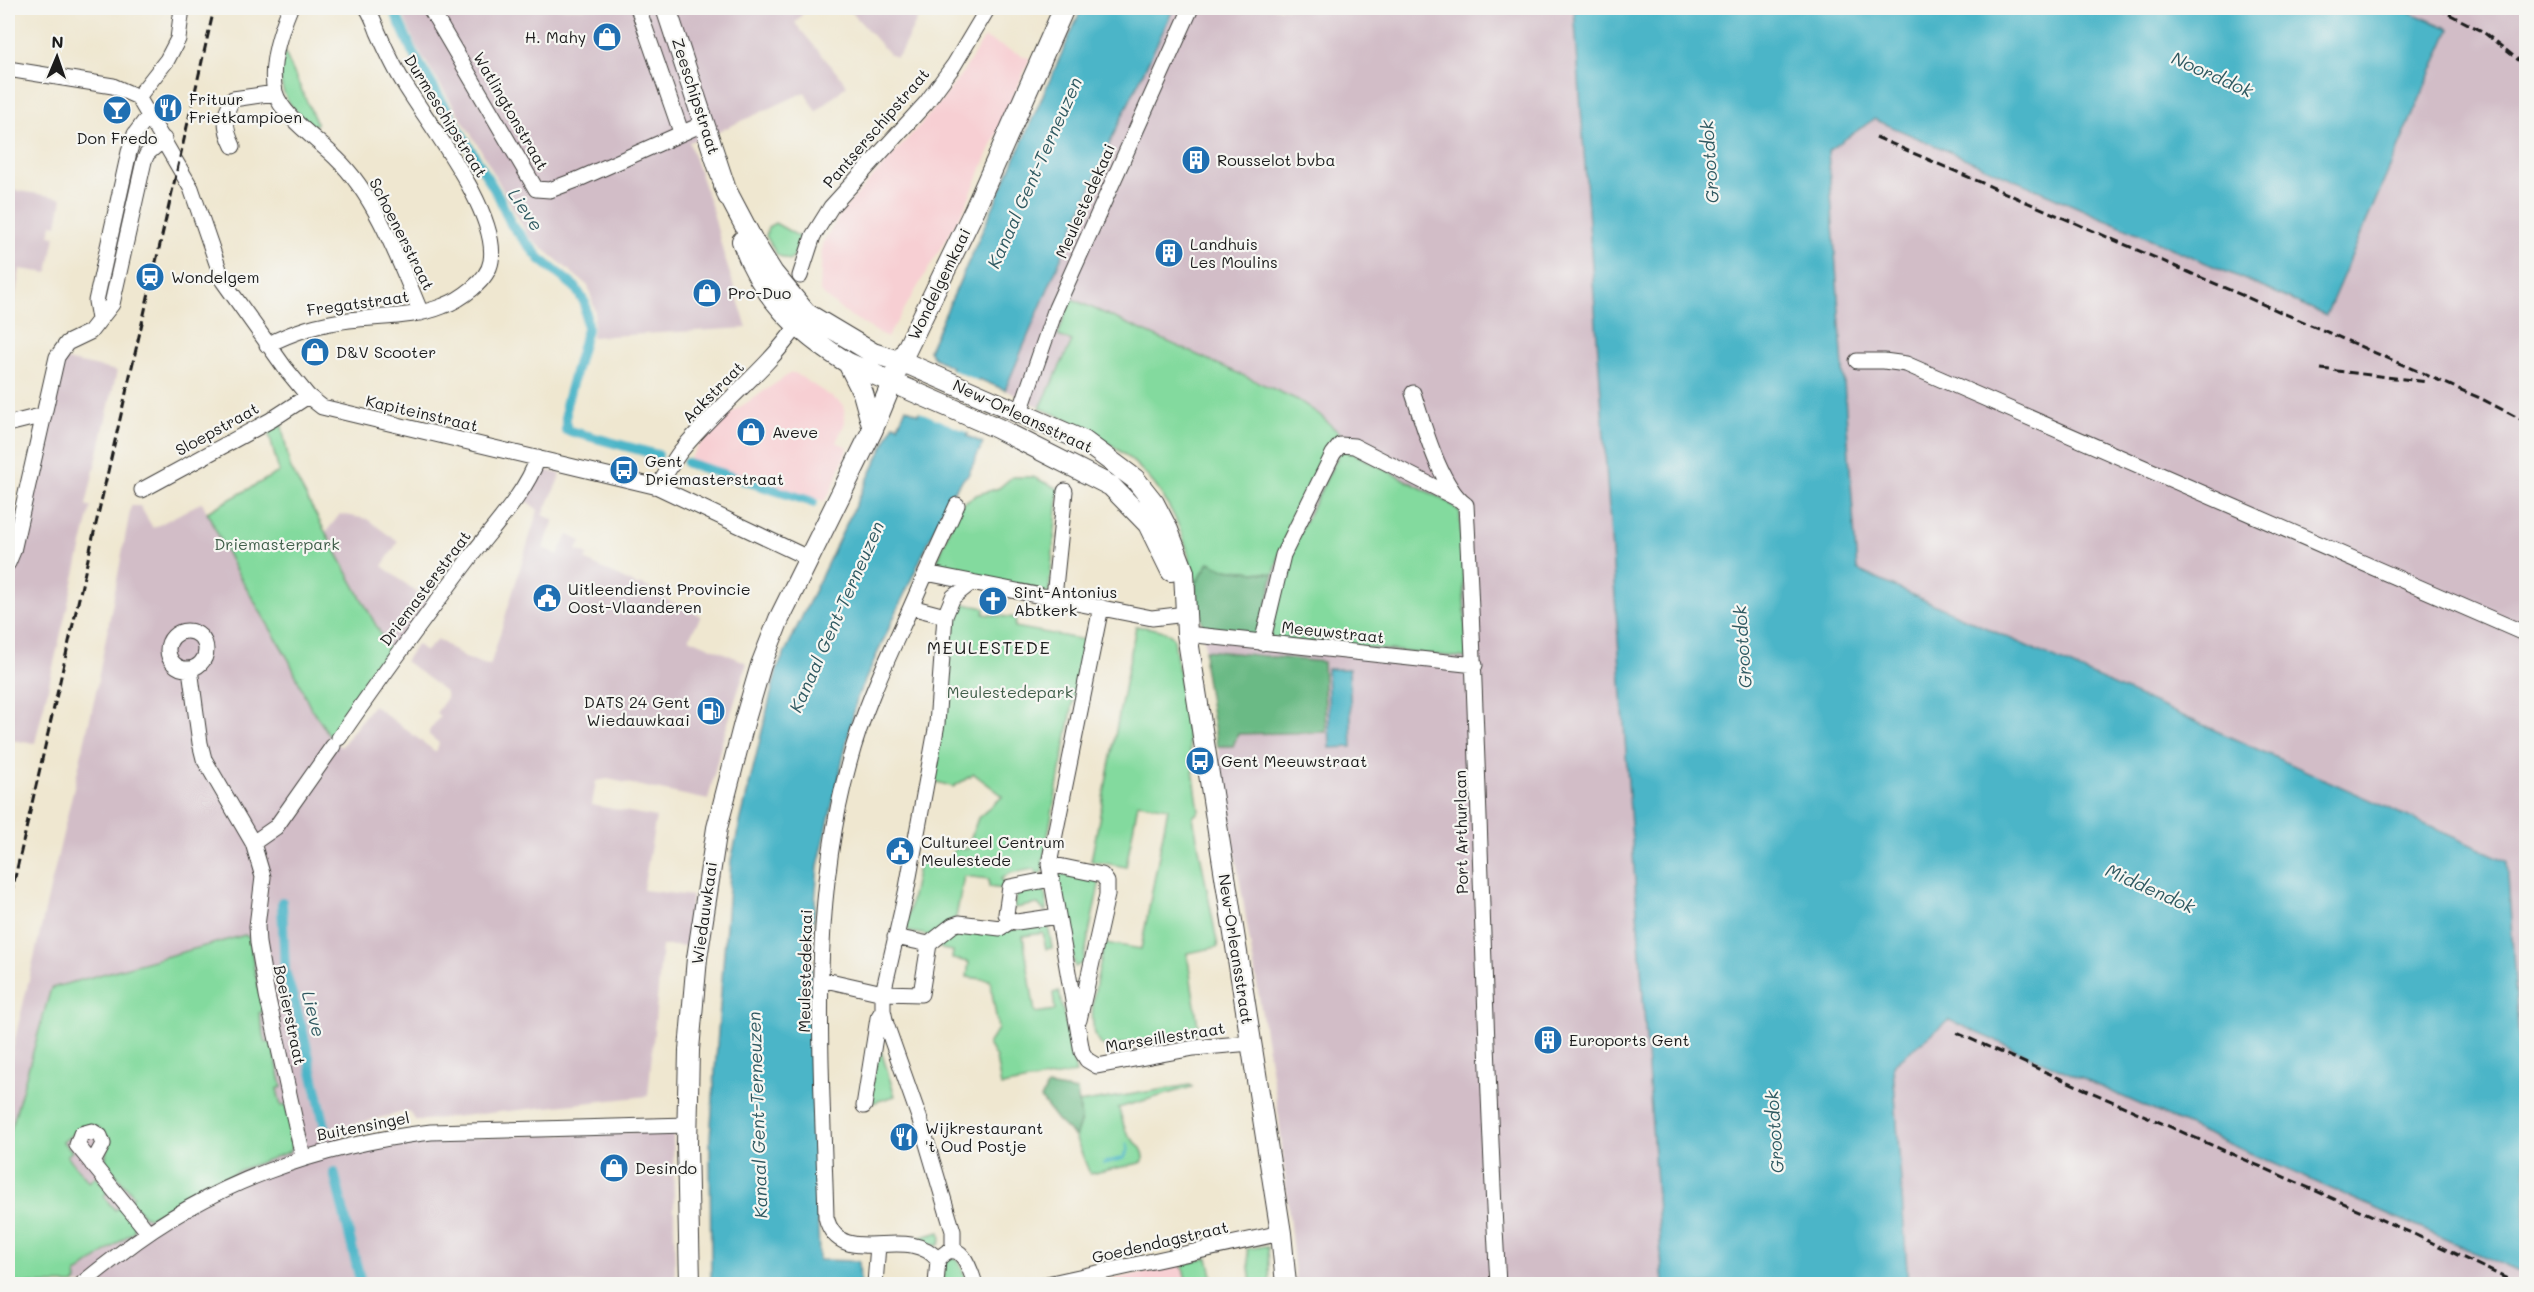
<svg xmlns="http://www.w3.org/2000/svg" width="2534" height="1292" viewBox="0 0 2534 1292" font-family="Mali,sans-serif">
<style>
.built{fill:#f7cfd3}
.industrial{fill:#d2bdc7}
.green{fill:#83da9e;stroke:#507b5d;stroke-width:1.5}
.forest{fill:#6aba85;stroke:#436b50;stroke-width:1.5}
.water{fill:#4bb5c8;stroke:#346872;stroke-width:1.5}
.pier{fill:#efe7d0}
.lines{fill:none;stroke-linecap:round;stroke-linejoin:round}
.stream{stroke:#4bb5c8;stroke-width:3}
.canal{stroke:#4bb5c8;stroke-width:10}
.minor-casing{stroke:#3c3a37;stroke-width:17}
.major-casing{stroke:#3c3a37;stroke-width:22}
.minor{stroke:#fff;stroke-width:15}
.major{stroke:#fff;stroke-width:20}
.rail{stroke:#1c1c1c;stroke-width:3;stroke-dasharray:9 4.5;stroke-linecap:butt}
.labels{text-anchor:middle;stroke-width:4.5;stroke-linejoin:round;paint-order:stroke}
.poi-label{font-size:16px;fill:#1c1c1c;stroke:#f6f6f2;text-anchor:start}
.street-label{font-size:16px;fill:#1c1c1c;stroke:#f6f6f2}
.park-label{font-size:16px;fill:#405e4a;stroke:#f6f6f2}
.water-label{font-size:18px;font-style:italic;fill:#2f5961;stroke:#f6f6f2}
.neighbourhood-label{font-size:18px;letter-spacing:1.5px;fill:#1c1c1c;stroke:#f6f6f2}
</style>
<rect width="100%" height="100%" fill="#f6f6f2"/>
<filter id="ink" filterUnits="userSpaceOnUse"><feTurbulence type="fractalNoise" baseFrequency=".0167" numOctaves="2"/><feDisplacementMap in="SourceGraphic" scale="12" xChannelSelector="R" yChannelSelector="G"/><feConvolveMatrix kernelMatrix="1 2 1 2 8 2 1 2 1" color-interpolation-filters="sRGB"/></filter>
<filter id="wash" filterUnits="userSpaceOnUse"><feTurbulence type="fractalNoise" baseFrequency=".008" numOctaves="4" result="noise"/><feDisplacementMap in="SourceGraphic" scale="24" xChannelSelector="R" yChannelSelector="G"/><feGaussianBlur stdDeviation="1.35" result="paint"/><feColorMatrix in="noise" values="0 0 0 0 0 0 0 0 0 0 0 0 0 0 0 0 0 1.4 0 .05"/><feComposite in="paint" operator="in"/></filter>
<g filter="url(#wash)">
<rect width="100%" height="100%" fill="#efe7d0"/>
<path class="built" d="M984 38 1030 59 963 211 887 338 844 312 820 292 822 244 843 210 943 99 965 69Z
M791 373H795L844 405 845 423 836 442 848 447 831 491 824 501 689 460 698 446 731 413Z
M1182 1264 1187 1284H1083L1122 1277Z"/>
<path class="industrial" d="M400 8H807L795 23 847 85 816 112 805 92 722 130 689 142 712 208 723 252 747 328 592 337 595 311 588 286 528 236 482 152 416 46Z
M848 8H923L899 55 895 57 889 54Z
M1174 8H1574L1663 1284H1296L1279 1117 1204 665 1205 646 1187 544 1176 517 1157 487 1135 460 1106 439 1005 390 1111 140Z
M2400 8H2526V1149L2507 861 1857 570 1828 151 1874 119 2326 315 2449 29Z
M8 189 62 198 57 225 52 224 50 235 55 236 48 273 20 269 8 341Z
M62 359 117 371 86 505 91 507 35 743 8 740V617L10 602 8 599V576L19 554Z
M545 470 561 474 543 515 554 520 543 548 558 555 568 535 581 541 577 550 588 555 585 560 638 586 640 584 666 595 665 599 701 616 689 638 747 663 721 745 708 800 608 779 596 781 592 805 656 817 643 890 692 896 687 946H662L648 1096 416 1121 409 1111 342 1127 341 1151 416 1140 673 1130 675 1284H8V1069L94 701 131 506H140L153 528 202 502 235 569 289 661 309 705 332 739 341 747 373 705 436 752 439 743 429 735V731L440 716 436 713 446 699V692L405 661 417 644 425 652 438 639 465 658 490 666 538 510 524 499Z
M340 514 367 519 398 542 382 566 430 602 391 653 326 532Z
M1949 1020 2526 1275V1284H1908L1893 1065Z"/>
<path class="green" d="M284 51 317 124 312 126C284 103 275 88 284 51Z
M775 223 800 237 795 255 789 260 777 255 766 236 768 227Z
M1070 298 1298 400 1320 415 1339 433 1279 555 1274 574 1224 569 1209 563 1195 585C1179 487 1129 444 1040 408L1072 341 1058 336Z
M281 422 290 467 391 653 332 739 309 705 289 660 235 569 207 512 279 472 268 430Z
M1349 451 1448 502 1460 512 1467 658 1270 638 1289 554 1340 452Z
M1012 477H1033L1059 489 1049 593 934 570 958 506 976 495 999 488Z
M954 602 985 608 984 614 1016 618 1015 627 1085 640 1043 862 1044 871 1038 874 1034 869 1010 873 1001 879 1006 884 1003 889 989 887V879L964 876 956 917 932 936 909 932 906 926 920 857 946 863 956 848 967 849 978 818 1003 796 974 774 953 787 934 781Z
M1136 626C1148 628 1167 628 1174 639L1199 811 1193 817 1218 947 1187 953 1199 1032 1104 1047C1080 1030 1100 967 1105 943L1141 949 1168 808 1138 803 1126 867 1091 861Z
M1055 873 1097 878 1099 885 1083 963 1075 967Z
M1042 888 1045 890 1047 909 1045 912 1038 904 1014 908 1017 892Z
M960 925 996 931 1048 925 1052 948 1046 949 1043 933 1023 936 1035 1013 1055 1010 1053 993 1059 991 1076 1073 1001 1086 996 1058 988 1044 998 1029 990 980 967 977 969 962 952 959 953 951 942 949 937 945Z
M245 935 250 938 254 968 264 1011 259 1013 266 1043 272 1042 282 1087 277 1089 281 1106 286 1105 294 1144 289 1152 240 1170 150 1218 145 1217 130 1200 134 1196 106 1163V1153L111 1140C95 1116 82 1126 63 1142L72 1151 67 1156 89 1182 96 1176 108 1192 103 1196 115 1210 120 1207 134 1224V1231L76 1274 77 1281 74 1284H8V1140L51 988Z
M879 1044 895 1096 869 1104Z
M1190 1085 1192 1087 1118 1108C1122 1115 1122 1123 1126 1131 1131 1141 1145 1146 1144 1159L1140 1163 1090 1174 1075 1137 1081 1120 1079 1103Z
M940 1232 941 1241 938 1246 914 1239Z
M1264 1246 1268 1247 1270 1284H1251L1247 1249Z
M949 1257 958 1259 968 1284H943L945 1260Z
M1208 1258 1214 1284H1187L1182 1264Z"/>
<path class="forest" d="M1209 562 1224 569 1274 574 1259 637 1203 629 1195 585Z
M1205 650 1323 662 1326 732 1238 734 1233 746H1217L1204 665Z
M1047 1086 1077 1091 1081 1120 1075 1137 1057 1120 1041 1099Z"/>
<path class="water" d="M1082 8H1174L1111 140 1005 390 979 379 959 424 970 429 967 436 983 443 968 475 965 477 949 497 857 698 818 866 811 951 819 1260 859 1261 860 1284H711L710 1138 731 860 777 669 894 424 898 426 906 408 918 414 921 408 931 412 952 367 934 358 929 350Z
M1574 8H2400L2450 29 2326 315 1874 119 1828 151 1857 570 2507 861 2526 1149V1275L1949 1020 1893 1065 1908 1284H1663Z
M1327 669H1349L1352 747 1330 748Z"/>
<path class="pier" d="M939 364 1006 393 981 382 963 423 972 428 971 434 918 411 921 405 929 408 948 368Z"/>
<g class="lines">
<path class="stream" d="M1104 1163 1124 1158 1128 1150 1127 1144"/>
<path class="canal" d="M393 8 413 53 499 197 511 224 540 259 575 287 585 303 587 329 566 405V430L658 455
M687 463 813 502
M282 902 285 971 302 1028 326 1131
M334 1172 361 1284"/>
</g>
</g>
<g filter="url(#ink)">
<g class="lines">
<g class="minor-casing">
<path id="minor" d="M290 8C280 32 269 65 275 92 281 115 318 140 336 158 376 196 400 263 421 313
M430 8 536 189 550 190 579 179 705 123
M638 8 681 132
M8 69 113 86 138 97 191 188 223 281 285 368 308 396 322 407 658 487 810 559
M138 97 167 60 178 39 182 8
M233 146C225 130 222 114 233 99L275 93
M800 276 813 236 831 207 926 103 954 65 988 8
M99 319 96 301 129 152 135 134 150 114
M267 345C295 331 318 324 349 320 380 316 414 318 443 306 460 300 488 281 491 261 499 213 430 126 405 85 394 68 386 50 378 32 375 24 372 15 367 8
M1857 361H1884L1906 364 2526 634
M1413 393C1423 423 1440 487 1466 505 1480 765 1483 1025 1498 1284
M1020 412 1056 308 1191 8
M8 424 44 415
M658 487C665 475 672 463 680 452 716 407 764 373 797 326
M142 490 271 420 308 396
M8 563 13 551 57 357 67 343 90 332 112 304 144 161 147 154 164 139
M926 573 957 505
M1054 597 1065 491
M911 607C888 658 863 709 849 763 808 911 822 1066 826 1217 840 1273 907 1221 938 1260
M1101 607 1049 864 1082 1052 1087 1060 1097 1066 1194 1048 1251 1043
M945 616 911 607 926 573 1152 618 1186 614
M168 650a19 19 0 1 1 38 0a19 19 0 1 1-38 0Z
M1187 634 1475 665
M1262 643 1283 555 1333 454 1340 445 1354 446 1458 499
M190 669 200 743 204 759 253 843 276 827 333 746
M339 738C381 676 426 616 471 556 494 526 525 494 538 458
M253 843 263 877 257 926 258 943 267 995 303 1157
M1049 864 1102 875 1107 882V895L1079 1020
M1051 879 1010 887 1006 914 1011 921 1017 922 1058 916
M929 944 953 925 959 923 1000 928 1011 921
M821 979 883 993 921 994 929 944 895 937
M864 1106 878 1018 883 1010
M92 1164 103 1144 100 1136 92 1131 81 1134 77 1145 148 1232
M953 1251V1231L949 1218 920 1120 886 1024 883 1010V993L906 893 937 724 945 616 953 597 972 582
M82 1284C94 1273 108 1263 121 1253 211 1183 319 1145 431 1132L688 1125
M875 1284 878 1245
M936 1284 938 1260C959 1234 970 1268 975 1284
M1047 1284 1281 1233"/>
</g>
<g class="major-casing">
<path id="major" d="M666 8 728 196
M724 186 753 241 773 273 806 313 873 353 908 364 1084 441 1135 479 1154 503 1168 530 1184 572 1187 634 1281 1233 1286 1284
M742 241C762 297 797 332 848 363L997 428 1111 486 1148 524 1171 571
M848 363 863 393 873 429
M690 1284 687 1144 689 1050 697 958 717 828 744 723 761 665 779 619 873 429 901 361 974 211 1064 8"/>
</g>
<use href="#minor" class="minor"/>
<use href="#major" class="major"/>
<path class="rail" d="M2437 8 2482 31 2526 66
M1876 137 2482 399 2526 422
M2321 369 2428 382
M8 908 213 13
M1957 1033 2416 1235 2518 1284"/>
</g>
</g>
<defs>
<g id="shop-disc" transform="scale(1.5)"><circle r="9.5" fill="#1f6fb2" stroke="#f6f6f2"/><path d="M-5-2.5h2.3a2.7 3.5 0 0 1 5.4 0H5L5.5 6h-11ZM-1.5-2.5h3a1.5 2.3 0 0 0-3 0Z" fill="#fff"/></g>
<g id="restaurant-disc" transform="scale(1.5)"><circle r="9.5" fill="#1f6fb2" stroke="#f6f6f2"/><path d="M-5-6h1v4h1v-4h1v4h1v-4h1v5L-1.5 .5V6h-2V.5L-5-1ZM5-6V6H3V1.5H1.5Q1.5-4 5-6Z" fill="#fff"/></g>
<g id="bar-disc" transform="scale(1.5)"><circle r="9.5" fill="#1f6fb2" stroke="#f6f6f2"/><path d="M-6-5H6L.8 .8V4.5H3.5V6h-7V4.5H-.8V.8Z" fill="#fff"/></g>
<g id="building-disc" transform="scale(1.5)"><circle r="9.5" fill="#1f6fb2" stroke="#f6f6f2"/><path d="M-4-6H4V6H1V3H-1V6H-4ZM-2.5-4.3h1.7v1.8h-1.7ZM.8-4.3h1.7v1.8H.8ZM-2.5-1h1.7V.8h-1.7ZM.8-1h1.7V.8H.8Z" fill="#fff"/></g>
<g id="station-disc" transform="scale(1.5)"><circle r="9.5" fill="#1f6fb2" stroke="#f6f6f2"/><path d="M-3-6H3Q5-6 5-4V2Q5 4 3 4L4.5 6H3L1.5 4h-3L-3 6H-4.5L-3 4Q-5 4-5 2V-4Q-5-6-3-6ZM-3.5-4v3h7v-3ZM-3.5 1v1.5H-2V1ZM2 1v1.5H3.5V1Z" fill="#fff"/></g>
<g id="bus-disc" transform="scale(1.5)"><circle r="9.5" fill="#1f6fb2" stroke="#f6f6f2"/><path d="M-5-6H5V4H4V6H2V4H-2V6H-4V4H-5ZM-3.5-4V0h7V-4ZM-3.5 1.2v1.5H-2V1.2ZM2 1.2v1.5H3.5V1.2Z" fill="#fff"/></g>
<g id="civic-disc" transform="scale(1.5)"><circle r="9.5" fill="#1f6fb2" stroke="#f6f6f2"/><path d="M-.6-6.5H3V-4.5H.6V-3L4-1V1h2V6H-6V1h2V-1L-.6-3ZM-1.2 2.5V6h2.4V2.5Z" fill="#fff"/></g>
<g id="church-disc" transform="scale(1.5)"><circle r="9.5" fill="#1f6fb2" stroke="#f6f6f2"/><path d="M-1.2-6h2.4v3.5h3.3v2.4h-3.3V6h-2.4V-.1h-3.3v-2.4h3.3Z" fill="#fff"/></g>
<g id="fuel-disc" transform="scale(1.5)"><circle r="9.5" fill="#1f6fb2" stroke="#f6f6f2"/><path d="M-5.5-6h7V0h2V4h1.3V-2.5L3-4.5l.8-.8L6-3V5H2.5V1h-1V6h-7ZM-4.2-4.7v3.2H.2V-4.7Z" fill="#fff"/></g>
</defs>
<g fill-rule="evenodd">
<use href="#shop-disc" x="607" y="37"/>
<use href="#restaurant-disc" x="168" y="108"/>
<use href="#bar-disc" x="117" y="110"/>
<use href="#building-disc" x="1196" y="160"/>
<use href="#building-disc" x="1169" y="253"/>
<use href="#station-disc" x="150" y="277"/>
<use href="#shop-disc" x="707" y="293"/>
<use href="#shop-disc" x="315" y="352"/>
<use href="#shop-disc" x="751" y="432"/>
<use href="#bus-disc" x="624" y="470"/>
<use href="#civic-disc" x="547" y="598"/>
<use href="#church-disc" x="993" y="601"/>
<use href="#fuel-disc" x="711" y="711"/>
<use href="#bus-disc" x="1200" y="761"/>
<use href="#civic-disc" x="900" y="851"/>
<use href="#building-disc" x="1548" y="1040"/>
<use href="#restaurant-disc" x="904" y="1137"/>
<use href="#shop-disc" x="614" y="1168"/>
</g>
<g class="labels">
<g class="poi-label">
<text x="586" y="43" text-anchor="end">H. Mahy</text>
<text x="189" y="105">Frituur<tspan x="189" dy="18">Frietkampioen</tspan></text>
<text x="117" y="144" text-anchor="middle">Don Fredo</text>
<text x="1217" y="166">Rousselot bvba</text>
<text x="1190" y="250">Landhuis<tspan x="1190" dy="18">Les Moulins</tspan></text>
<text x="171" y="283">Wondelgem</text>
<text x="728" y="299">Pro-Duo</text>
<text x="336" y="358">D&amp;V Scooter</text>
<text x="772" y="438">Aveve</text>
<text x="645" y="467">Gent<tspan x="645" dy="18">Driemasterstraat</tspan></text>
<text x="568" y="595">Uitleendienst Provincie<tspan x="568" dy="18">Oost-Vlaanderen</tspan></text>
<text x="1014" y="598">Sint-Antonius<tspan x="1014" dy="18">Abtkerk</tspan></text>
<text x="690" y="708" text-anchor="end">DATS 24 Gent<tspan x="690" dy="18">Wiedauwkaai</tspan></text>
<text x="1221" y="767">Gent Meeuwstraat</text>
<text x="921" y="848">Cultureel Centrum<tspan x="921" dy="18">Meulestede</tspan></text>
<text x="1569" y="1046">Euroports Gent</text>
<text x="925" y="1134">Wijkrestaurant<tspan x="925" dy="18">'t Oud Postje</tspan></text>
<text x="635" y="1174">Desindo</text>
</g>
<g class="street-label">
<text transform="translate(696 96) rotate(72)" y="6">Zeeschipstraat</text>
<text transform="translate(511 111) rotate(60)" y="6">Watlingtonstraat</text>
<text transform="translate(446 116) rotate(58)" y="6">Durmeschipstraat</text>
<text transform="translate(876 128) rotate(-49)" y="6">Pantserschipstraat</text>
<text transform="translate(1085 201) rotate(-66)" y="6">Meulestedekaai</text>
<text transform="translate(402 234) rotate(63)" y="6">Schoenerstraat</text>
<text transform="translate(939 284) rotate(-64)" y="6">Wondelgemkaai</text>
<text transform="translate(358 303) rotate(-8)" y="6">Fregatstraat</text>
<text transform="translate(713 392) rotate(-45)" y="6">Aakstraat</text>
<text transform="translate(422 413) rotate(13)" y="6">Kapiteinstraat</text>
<text transform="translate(1023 416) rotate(25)" y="6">New-Orleansstraat</text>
<text transform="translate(217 429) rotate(-29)" y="6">Sloepstraat</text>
<text transform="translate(425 588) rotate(-53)" y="6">Driemasterstraat</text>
<text transform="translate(1333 632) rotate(6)" y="6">Meeuwstraat</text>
<text transform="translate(1461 832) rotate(-91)" y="6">Port Arthurlaan</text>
<text transform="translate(704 913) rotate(-82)" y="6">Wiedauwkaai</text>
<text transform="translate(1236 949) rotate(81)" y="6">New-Orleansstraat</text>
<text transform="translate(805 971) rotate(-89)" y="6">Meulestedekaai</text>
<text transform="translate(290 1015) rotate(78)" y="6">Boeierstraat</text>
<text transform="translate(1165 1037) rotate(-9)" y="6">Marseillestraat</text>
<text transform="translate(363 1126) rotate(-11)" y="6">Buitensingel</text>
<text transform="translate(1160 1242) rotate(-13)" y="6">Goedendagstraat</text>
</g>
<g class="park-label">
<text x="277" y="550">Driemasterpark</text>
<text x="1010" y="698">Meulestedepark</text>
</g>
<g class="water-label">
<text transform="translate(2212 75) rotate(24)" y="6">Noorddok</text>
<text transform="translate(1710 162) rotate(-94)" y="6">Grootdok</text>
<text transform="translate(1035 173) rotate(-66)" y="6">Kanaal Gent-Terneuzen</text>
<text transform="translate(525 210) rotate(56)" y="6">Lieve</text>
<text transform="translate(837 617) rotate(-66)" y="6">Kanaal Gent-Terneuzen</text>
<text transform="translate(1743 647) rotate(-94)" y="6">Grootdok</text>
<text transform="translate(2150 889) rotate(24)" y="6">Middendok</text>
<text transform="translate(313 1014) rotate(76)" y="6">Lieve</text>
<text transform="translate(758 1115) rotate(-92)" y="6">Kanaal Gent-Terneuzen</text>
<text transform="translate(1775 1132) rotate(-94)" y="6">Grootdok</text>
</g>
<g class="neighbourhood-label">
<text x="989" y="654">MEULESTEDE</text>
</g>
</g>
<rect width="2534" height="1292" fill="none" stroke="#f6f6f2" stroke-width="30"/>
<g transform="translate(57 57) rotate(2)" stroke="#f6f6f2" stroke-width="4.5" paint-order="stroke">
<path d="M0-4.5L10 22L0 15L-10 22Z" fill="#1c1c1c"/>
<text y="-9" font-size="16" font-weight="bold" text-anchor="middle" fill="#1c1c1c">N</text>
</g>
</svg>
